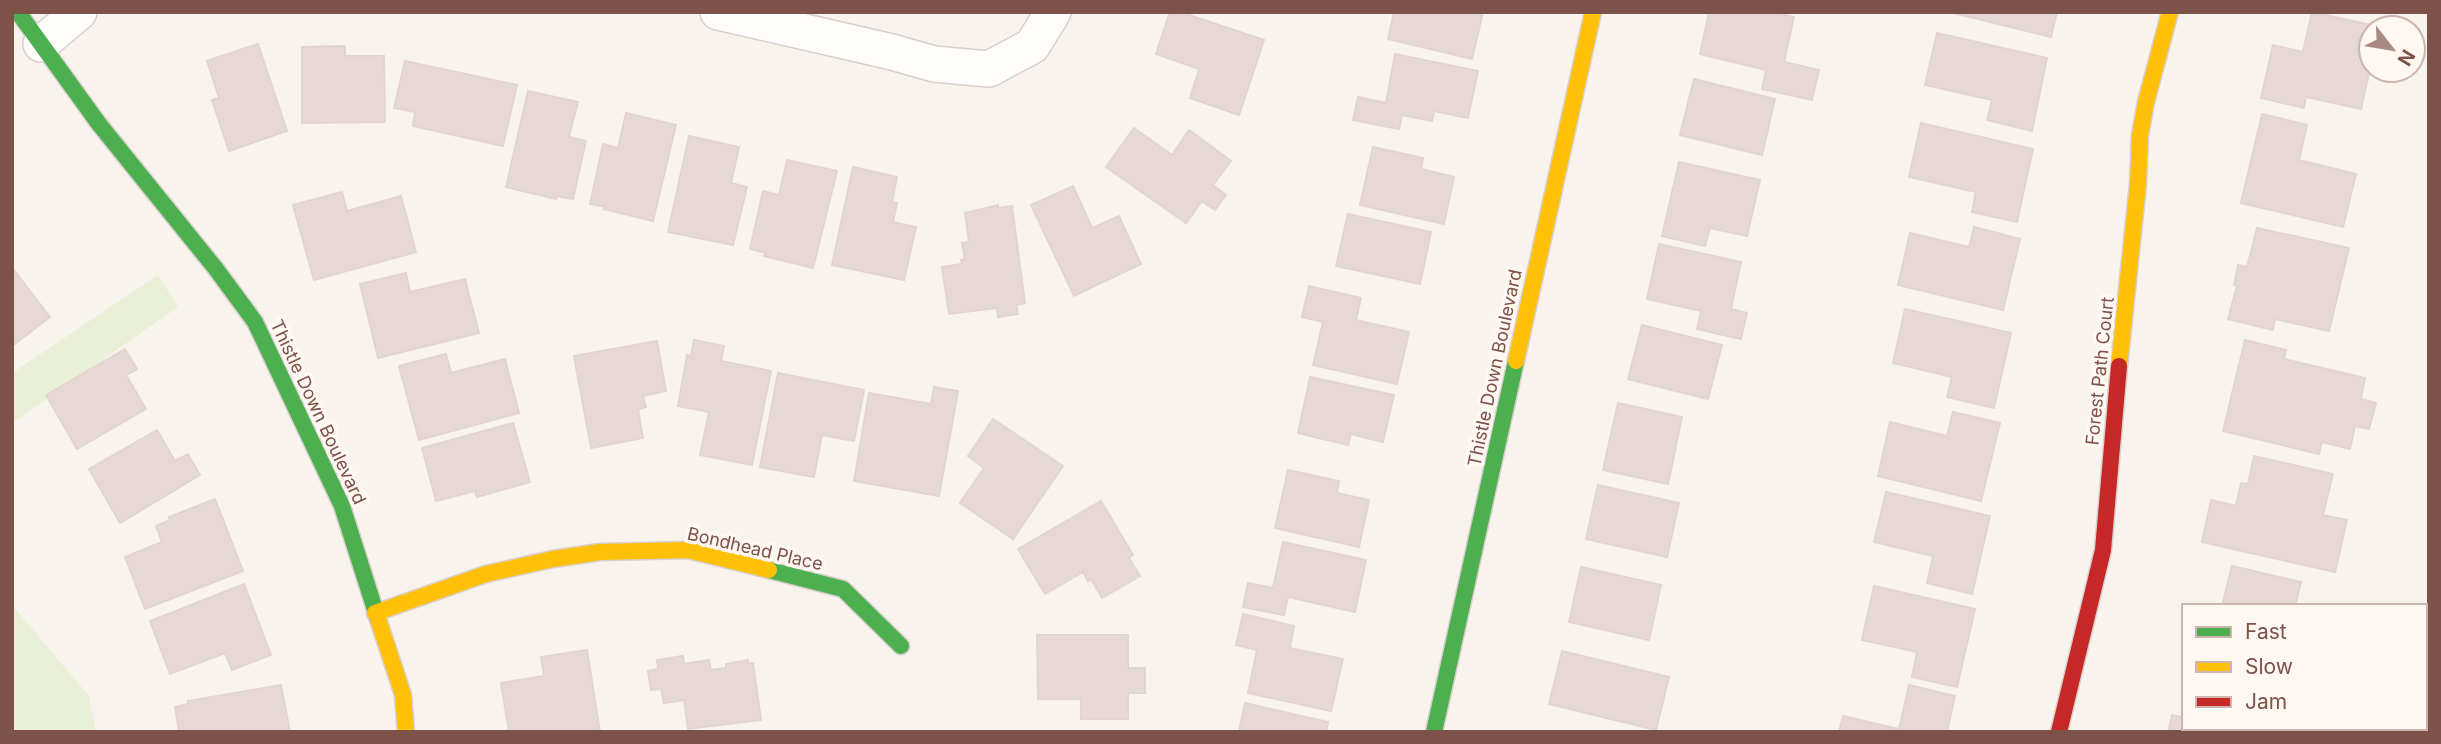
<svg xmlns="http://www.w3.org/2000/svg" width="2441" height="744" viewBox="0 0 2441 744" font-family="Inter,sans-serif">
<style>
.green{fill:#eaf0d7}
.building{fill:#e6d9d5;stroke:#e3d4cf;stroke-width:2}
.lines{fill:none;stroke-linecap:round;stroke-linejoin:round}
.street-casing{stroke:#d8ceca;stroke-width:38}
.fast-casing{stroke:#dad0cb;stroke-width:19}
.slow-casing{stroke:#dad0cb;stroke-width:19}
.jam-casing{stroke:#dad0cb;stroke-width:19}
.street{stroke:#fefdfc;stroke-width:35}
.fast{stroke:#4caf50;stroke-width:16}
.slow{stroke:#ffc107;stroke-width:16}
.jam{stroke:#c62828;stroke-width:16}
.labels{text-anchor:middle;stroke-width:7;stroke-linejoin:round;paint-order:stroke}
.street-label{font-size:18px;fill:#7c5249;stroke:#fff7f1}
</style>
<rect width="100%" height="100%" fill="#f9f3ee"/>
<path class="green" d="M158 275 178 307 12 423V373Z
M12 605 89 696 96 732H12Z"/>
<path class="building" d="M1170 12H1180L1264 40 1239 115 1190 98 1199 69 1156 54Z
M1394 12H1483L1472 59 1388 39Z
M1709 12H1773L1794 17 1784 62 1819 70 1812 100 1762 89 1766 70 1700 54Z
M1949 12H2057L2051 37Z
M2312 12 2380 27 2371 28V65L2361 109 2306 97 2304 108 2261 98 2273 45 2303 52Z
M1937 33 2047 58 2032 131 1987 120 1992 100 1925 85Z
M258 44 287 131 229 151 212 100 219 98 207 61Z
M345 46V56H384L385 122 302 123V47Z
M1395 54 1478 71 1468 118 1434 111 1432 121 1402 115 1399 129 1353 120 1358 97 1386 103Z
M405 61 517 85 503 146 413 126 415 112 394 108Z
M1694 79 1775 99 1762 155 1680 135Z
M528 91 578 102 569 137 586 141 573 199 557 196 556 199 506 187Z
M626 113 676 125 653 221 604 209 605 207 590 204 603 144 618 148Z
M2262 114 2307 125 2299 160 2356 174 2343 227 2241 203Z
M1921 123 2033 149 2017 222 1972 212 1976 192 1909 177Z
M1134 128 1172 155 1189 130 1231 161 1213 185 1226 195 1215 210 1202 201 1186 223 1106 167Z
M689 136 739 147 731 183 747 187 733 245 668 232Z
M1373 147 1423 158 1421 169 1454 177 1444 224 1360 205Z
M787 160 837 171 813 268 764 256 766 253 750 249 763 191 779 195Z
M1679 162 1760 180 1747 236 1710 228 1705 246 1662 236Z
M853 167 897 177 892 202 897 203 893 222 916 227 904 280 832 265Z
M1073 186 1092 228 1119 216 1141 264 1074 296 1031 205Z
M342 192 347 211 401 196 416 252 314 280 293 205Z
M998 205V208L1012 206 1025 303 1016 305 1018 314 998 317 997 308 949 314 942 267 962 264 961 260H965L962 243 969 242 965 213Z
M1348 214 1431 232 1420 284 1336 266Z
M1974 227 2020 239 2003 310 1898 285 1910 233 1969 247Z
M2257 228 2349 248 2329 331 2275 319 2273 330 2228 319 2237 286 2234 285 2238 265 2247 267Z
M1659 244 1741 262 1731 309 1747 313 1741 339 1697 329 1701 311 1647 299Z
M13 269 50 317 12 346V270Z
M406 273 410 292 465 279 479 333 378 358 360 284Z
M1309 286 1361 298 1356 320 1409 332 1397 384 1313 365 1323 322 1302 317Z
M1905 309 2011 333 1994 408 1947 397 1952 377 1893 363Z
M1642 325 1722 345 1708 399 1628 379Z
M694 340 724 346 721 361 771 371 752 465 700 455 709 412 678 406 687 355 691 356Z
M2245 340 2286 350 2284 359 2365 378 2361 399 2376 403 2369 429 2355 426 2350 449 2322 442 2319 454 2223 431Z
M657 341 666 391 643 396 646 407 638 409 643 438 591 448 574 356Z
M125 349 137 369 126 375 146 409 77 449 46 395Z
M446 354 451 373 505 359 519 413 419 440 399 366Z
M778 373 864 390 854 441 822 435 814 477 760 467Z
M1310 377 1394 395 1383 442 1351 434 1348 445 1298 433Z
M934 387 958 391 939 496 854 481 869 393 931 404Z
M1618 403 1682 417 1668 484 1603 470Z
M1953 412 2000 423 1981 501 1878 476 1890 422 1947 436Z
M993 419 1063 466 1013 539 960 503 984 468 968 456Z
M513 423 530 482 477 497 475 491 436 501 422 448Z
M157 430 175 461 188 454 200 475 120 523 89 469Z
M2254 456 2333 474 2323 515 2347 520 2335 572 2202 542 2211 500 2236 506 2241 483 2248 484Z
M1288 470 1339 481 1337 493 1369 500 1359 547 1275 528Z
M1598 485 1679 503 1667 557 1586 539Z
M1886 492 1990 516 1972 594 1927 583 1933 556 1874 542Z
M215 499 243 571 145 609 125 557 162 542 156 526 170 520 169 517Z
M1101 501 1133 555 1129 558 1140 576 1102 598 1091 579 1088 581 1083 572 1045 594 1018 549Z
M1283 542 1366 560 1355 612 1288 597 1284 615 1243 607 1248 583 1273 588Z
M2232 566 2301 582 2295 606H2222Z
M1581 567 1661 585 1649 640 1569 622Z
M244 584 271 655 232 670 225 653 170 674 150 621Z
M1874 586 1975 609 1957 687 1912 677 1917 652 1862 640Z
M1243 614 1294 626 1290 648 1343 659 1331 711 1248 693 1257 650 1236 645Z
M1037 635H1128V668H1145V693H1128V719H1081V699H1038Z
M587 650 600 732H509L501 683 544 676 541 657Z
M1562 651 1669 677 1656 730 1549 704Z
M683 656 684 664 709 660 711 670 726 668V664L748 660V664L753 663 761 720 688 729 684 700 664 703 661 689 651 690 648 671 658 669 657 660Z
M281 685 290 732H179L175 707 188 704V701Z
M1909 685 1955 696 1947 732H1839L1843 716 1899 729Z
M1245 703 1328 722 1326 732H1239Z
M2172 715 2184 718V728H2266L2265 732H2168Z"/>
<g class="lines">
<g class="street-casing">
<path id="street" d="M718 12 892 52 934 64 989 69 1032 46 1053 12
M41 44 79 12"/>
</g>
<g class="fast-casing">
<path id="fast" d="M18 12 99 124 216 269 255 322 342 506 378 619
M769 570 843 589 901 646
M1434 732 1516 361"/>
</g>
<g class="slow-casing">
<path id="slow" d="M1516 361 1593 12
M2119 366 2138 184 2140 135 2146 102 2170 12
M375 613 486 574 553 559 600 552 688 550 769 570
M378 619 403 695 406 732"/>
</g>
<g class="jam-casing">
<path id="jam" d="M2059 732 2103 550 2119 366"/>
</g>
<use href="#street" class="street"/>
<use href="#fast" class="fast"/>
<use href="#slow" class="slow"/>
<use href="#jam" class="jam"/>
</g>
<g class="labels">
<g class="street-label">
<text transform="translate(1495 368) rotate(-78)" y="6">Thistle Down Boulevard</text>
<text transform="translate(2100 371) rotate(-84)" y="6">Forest Path Court</text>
<text transform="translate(318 412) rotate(65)" y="6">Thistle Down Boulevard</text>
<text transform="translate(755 549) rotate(13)" y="6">Bondhead Place</text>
</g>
</g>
<rect width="2441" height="744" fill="none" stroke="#7c5249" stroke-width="28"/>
<rect x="2182" y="604" width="245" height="126" fill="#fff7f1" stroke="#cbb5ae" stroke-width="2"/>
<rect x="2196" y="627" width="35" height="10" fill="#4caf50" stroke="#cbb5ae" stroke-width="2"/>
<text x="2245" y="639" font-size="21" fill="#7c5249">Fast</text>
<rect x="2196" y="662" width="35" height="10" fill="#ffc107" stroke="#cbb5ae" stroke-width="2"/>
<text x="2245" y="674" font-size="21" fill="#7c5249">Slow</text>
<rect x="2196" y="697" width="35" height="10" fill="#c62828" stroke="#cbb5ae" stroke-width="2"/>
<text x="2245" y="709" font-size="21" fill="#7c5249">Jam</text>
<g transform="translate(2392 49) rotate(121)"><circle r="33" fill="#fff7f1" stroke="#cbb5ae" stroke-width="2"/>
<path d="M0-5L12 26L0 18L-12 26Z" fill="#a88a83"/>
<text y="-10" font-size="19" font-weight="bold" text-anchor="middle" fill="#7c5249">N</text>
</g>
</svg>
